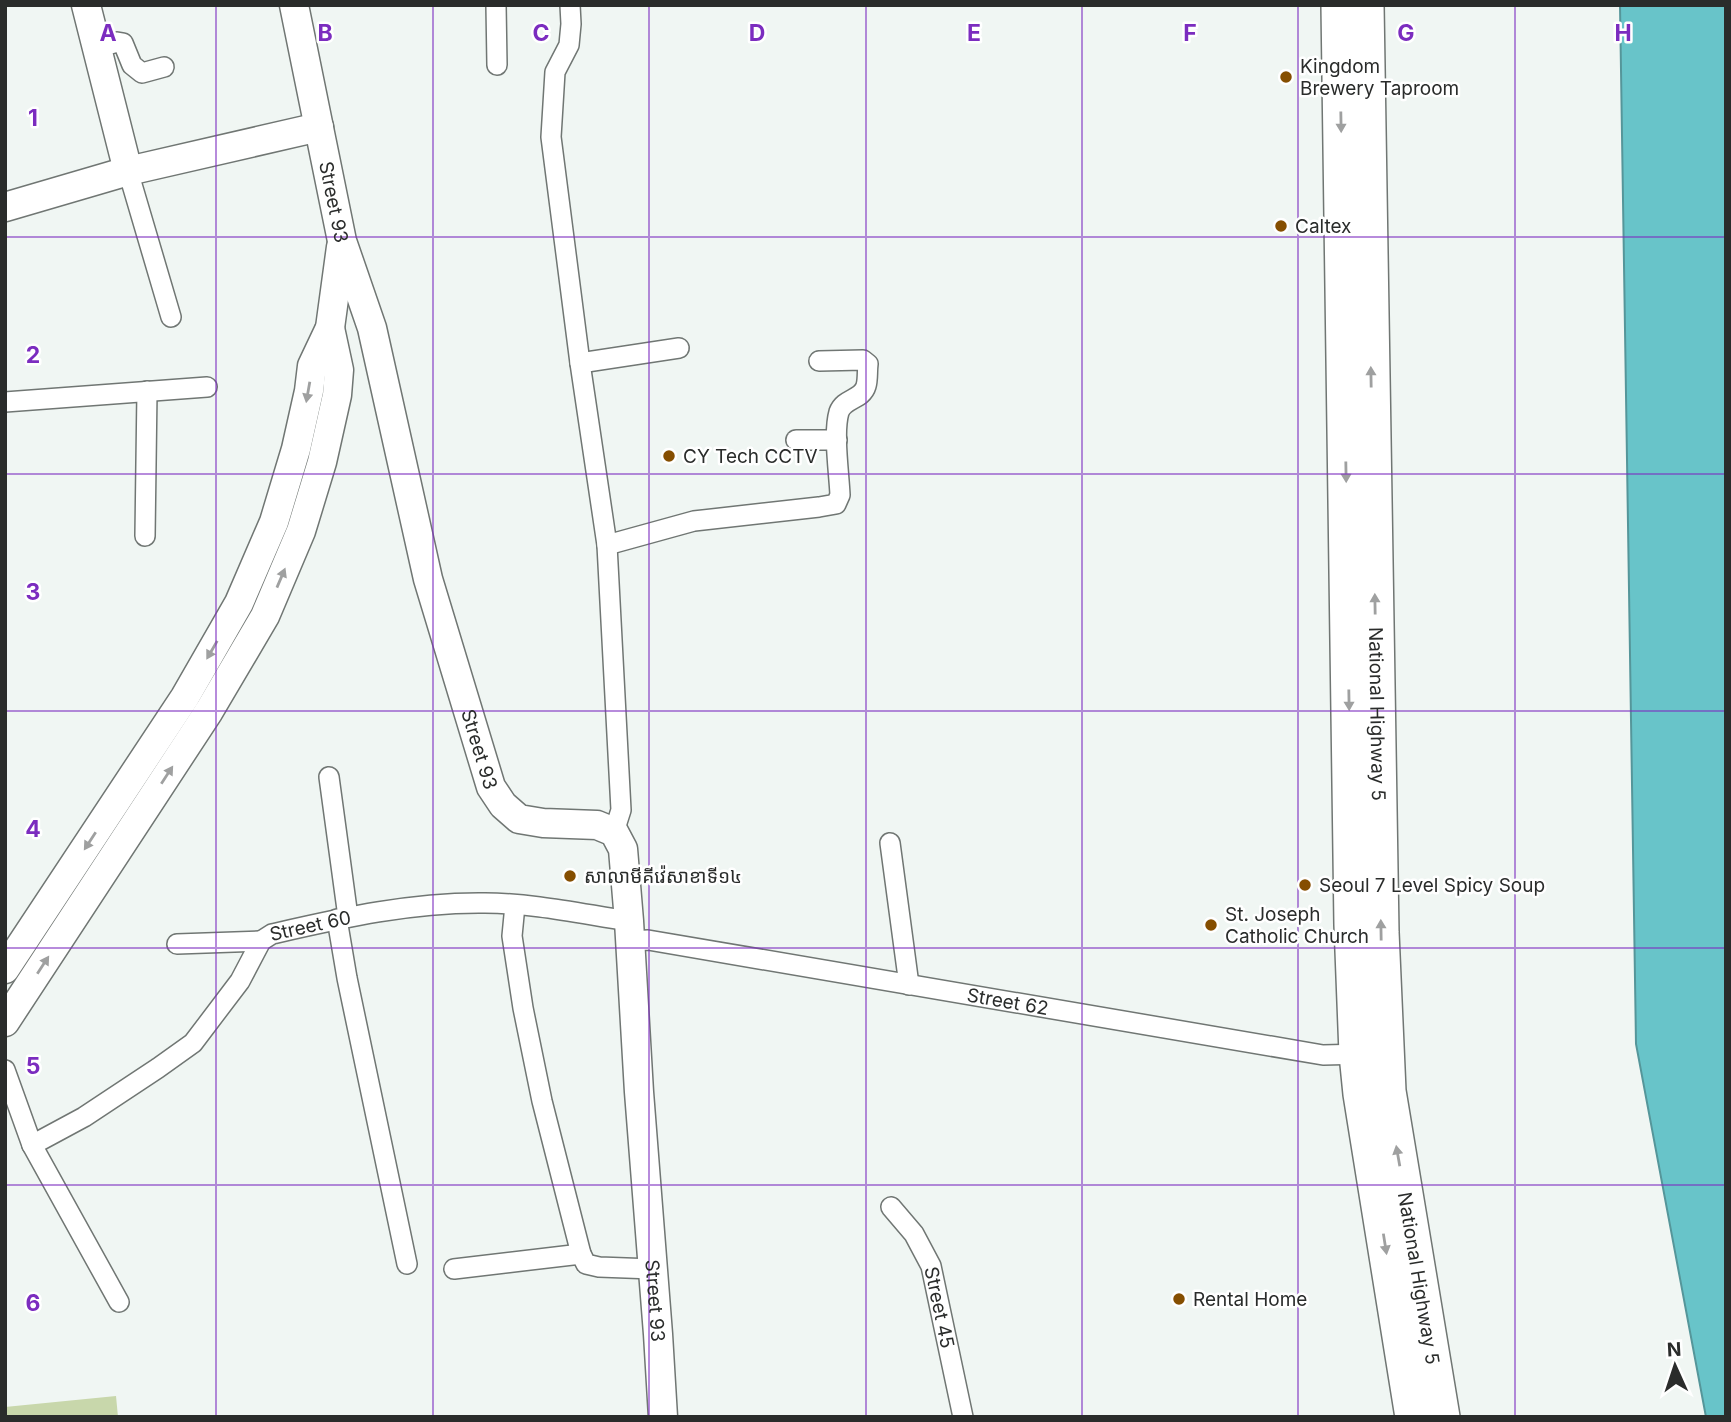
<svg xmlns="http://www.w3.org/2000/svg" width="1731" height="1422" viewBox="0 0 1731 1422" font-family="Inter,'Noto Sans Khmer',sans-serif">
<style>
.green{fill:#c8d7ab}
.water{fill:#68c4c9;stroke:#55969a;stroke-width:2}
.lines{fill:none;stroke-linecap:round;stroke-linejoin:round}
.street-casing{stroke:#707673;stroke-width:22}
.secondary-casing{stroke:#707673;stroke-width:31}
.highway-casing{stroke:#707673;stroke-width:38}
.street{stroke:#fff;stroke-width:19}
.secondary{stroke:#fff;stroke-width:28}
.highway{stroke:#fff;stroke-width:35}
.oneway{fill:#9fa0a0}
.grid{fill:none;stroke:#7b2cbf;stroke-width:2;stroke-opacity:0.55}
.poi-dot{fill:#854e00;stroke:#fff;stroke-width:2.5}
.labels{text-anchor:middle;stroke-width:5;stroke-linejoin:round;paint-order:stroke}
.poi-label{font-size:19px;fill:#2a2c2b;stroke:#fff;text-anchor:start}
.street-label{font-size:19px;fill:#2a2c2b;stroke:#fff}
.grid-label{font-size:23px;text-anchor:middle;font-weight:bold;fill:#7b2cbf;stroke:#fff;stroke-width:5;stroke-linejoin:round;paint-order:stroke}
</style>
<rect width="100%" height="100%" fill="#f0f6f3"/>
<path class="green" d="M116 1396 118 1417H5V1407Z"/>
<path class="water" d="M1620 5H1726V1417H1706L1636 1044Z"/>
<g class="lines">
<g class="street-casing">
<g id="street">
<path d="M496 5 497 65"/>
<path d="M570 5 571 24 569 45 555 72 551 137 580 363 607 545 621 810 614 832"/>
<path d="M96 48 117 42 123 43 132 65 142 73 164 67"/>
<path d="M128 171 171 317"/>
<path d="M580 363 679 348"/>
<path d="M5 402 207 387"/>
<path d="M796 440H837"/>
<path d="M145 536 147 391"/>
<path d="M607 545 694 521 819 507 836 504 840 495C839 472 833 433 839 412 844 398 862 400 866 386 868 380 867 371 868 364L863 360 819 361"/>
<path d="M329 777 348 917"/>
<path d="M890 843 909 985"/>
<path d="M515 905 512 936 523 1008 542 1101 581 1254 586 1264 599 1267 653 1269"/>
<path d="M337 919 347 978 407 1264"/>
<path id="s1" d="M630 941 648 940 1323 1055 1365 1054"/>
<path d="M177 944 261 941"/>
<path d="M5 1070 32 1145 119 1302"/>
<path id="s2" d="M32 1145 84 1117 158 1068 193 1043 240 981 261 941 272 934C342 918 411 902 485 903 533 903 582 914 629 921"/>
<path id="s3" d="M891 1207 914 1234 931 1266 963 1417"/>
<path d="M454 1269 581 1254"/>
</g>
</g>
<g class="secondary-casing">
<g id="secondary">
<path d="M86 5 128 171"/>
<path id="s4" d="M294 5 342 241 372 328 428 579 491 787 503 805 519 819 543 823 597 825 614 832 623 849 629 921 639 1092 658 1334 663 1417"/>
<path d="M5 207 128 171 319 127"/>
<path d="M5 969 185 697 239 603 274 522 296 449 309 391 312 366 330 328 341 247"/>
<path d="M5 1022 209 711 265 616 301 531 322 462 337 395 339 370 330 328"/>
</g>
</g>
<g class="highway-casing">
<g id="highway">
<path d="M1339 5 1352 925 1357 1054 1361 1094 1413 1417"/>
<path id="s5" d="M1366 5 1381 932 1388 1091 1442 1417"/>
</g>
</g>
<use href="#street" class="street"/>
<use href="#secondary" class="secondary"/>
<use href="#highway" class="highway"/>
</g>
<defs><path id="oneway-solid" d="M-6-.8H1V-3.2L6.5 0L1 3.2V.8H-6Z" transform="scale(1.75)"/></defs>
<g class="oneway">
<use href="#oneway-solid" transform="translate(1341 122) rotate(89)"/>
<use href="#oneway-solid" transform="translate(1371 377) rotate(-91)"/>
<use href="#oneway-solid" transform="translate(308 392) rotate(100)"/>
<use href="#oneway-solid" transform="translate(1346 472) rotate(89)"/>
<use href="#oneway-solid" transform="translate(281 578) rotate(-67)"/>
<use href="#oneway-solid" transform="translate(1375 604) rotate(-91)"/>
<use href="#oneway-solid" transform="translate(212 650) rotate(120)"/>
<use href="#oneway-solid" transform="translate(1349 700) rotate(89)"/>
<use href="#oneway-solid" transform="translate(167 775) rotate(-57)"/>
<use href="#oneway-solid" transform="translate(90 841) rotate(123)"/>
<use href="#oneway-solid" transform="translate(1381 930) rotate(-91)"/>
<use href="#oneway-solid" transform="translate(43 965) rotate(-57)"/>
<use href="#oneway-solid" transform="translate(1398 1156) rotate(-100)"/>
<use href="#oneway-solid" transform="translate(1385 1244) rotate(81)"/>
</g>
<path class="grid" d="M216 5V1417M433 5V1417M649 5V1417M866 5V1417M1082 5V1417M1298 5V1417M1515 5V1417M5 237H1726M5 474H1726M5 711H1726M5 948H1726M5 1185H1726"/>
<g class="poi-dot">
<circle cx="1286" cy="77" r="7"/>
<circle cx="1281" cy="226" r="7"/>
<circle cx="669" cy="456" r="7"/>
<circle cx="570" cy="876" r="7"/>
<circle cx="1305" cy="885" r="7"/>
<circle cx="1211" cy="925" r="7"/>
<circle cx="1179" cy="1299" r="7"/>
</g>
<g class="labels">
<g class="poi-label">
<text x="1300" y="73">Kingdom<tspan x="1300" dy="22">Brewery Taproom</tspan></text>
<text x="1295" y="233">Caltex</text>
<text x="683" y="463">CY Tech CCTV</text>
<text x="584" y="883">សាលាមីគីវ៉េសាខាទី១៤</text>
<text x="1319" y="892">Seoul 7 Level Spicy Soup</text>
<text x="1225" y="921">St. Joseph<tspan x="1225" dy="22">Catholic Church</tspan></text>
<text x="1193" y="1306">Rental Home</text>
</g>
<g class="street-label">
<text dy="7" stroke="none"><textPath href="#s4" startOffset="201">Street 93</textPath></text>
<text dy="7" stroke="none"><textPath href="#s5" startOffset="709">National Highway 5</textPath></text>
<text dy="7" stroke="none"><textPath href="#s4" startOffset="768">Street 93</textPath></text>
<text dy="7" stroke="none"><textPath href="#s2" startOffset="366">Street 60</textPath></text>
<text dy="7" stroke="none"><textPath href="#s1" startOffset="383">Street 62</textPath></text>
<text dy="7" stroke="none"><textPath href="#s5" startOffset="1276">National Highway 5</textPath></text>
<text dy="7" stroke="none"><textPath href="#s4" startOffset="1419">Street 93</textPath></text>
<text dy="7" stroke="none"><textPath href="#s3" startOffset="114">Street 45</textPath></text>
</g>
</g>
<g class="grid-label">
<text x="108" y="41">A</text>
<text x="325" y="41">B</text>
<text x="541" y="41">C</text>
<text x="757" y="41">D</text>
<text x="974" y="41">E</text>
<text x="1190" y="41">F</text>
<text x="1406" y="41">G</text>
<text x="1623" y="41">H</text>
<text x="33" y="126">1</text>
<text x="33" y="363">2</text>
<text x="33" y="600">3</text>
<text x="33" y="837">4</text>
<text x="33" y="1074">5</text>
<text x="33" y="1311">6</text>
</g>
<rect width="1731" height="1422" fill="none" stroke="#2a2c2b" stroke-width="14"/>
<g transform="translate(1675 1366) rotate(357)" stroke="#ffffff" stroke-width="5" paint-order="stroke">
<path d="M0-5L12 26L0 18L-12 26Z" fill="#2a2c2b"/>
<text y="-10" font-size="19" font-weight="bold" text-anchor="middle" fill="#2a2c2b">N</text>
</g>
</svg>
